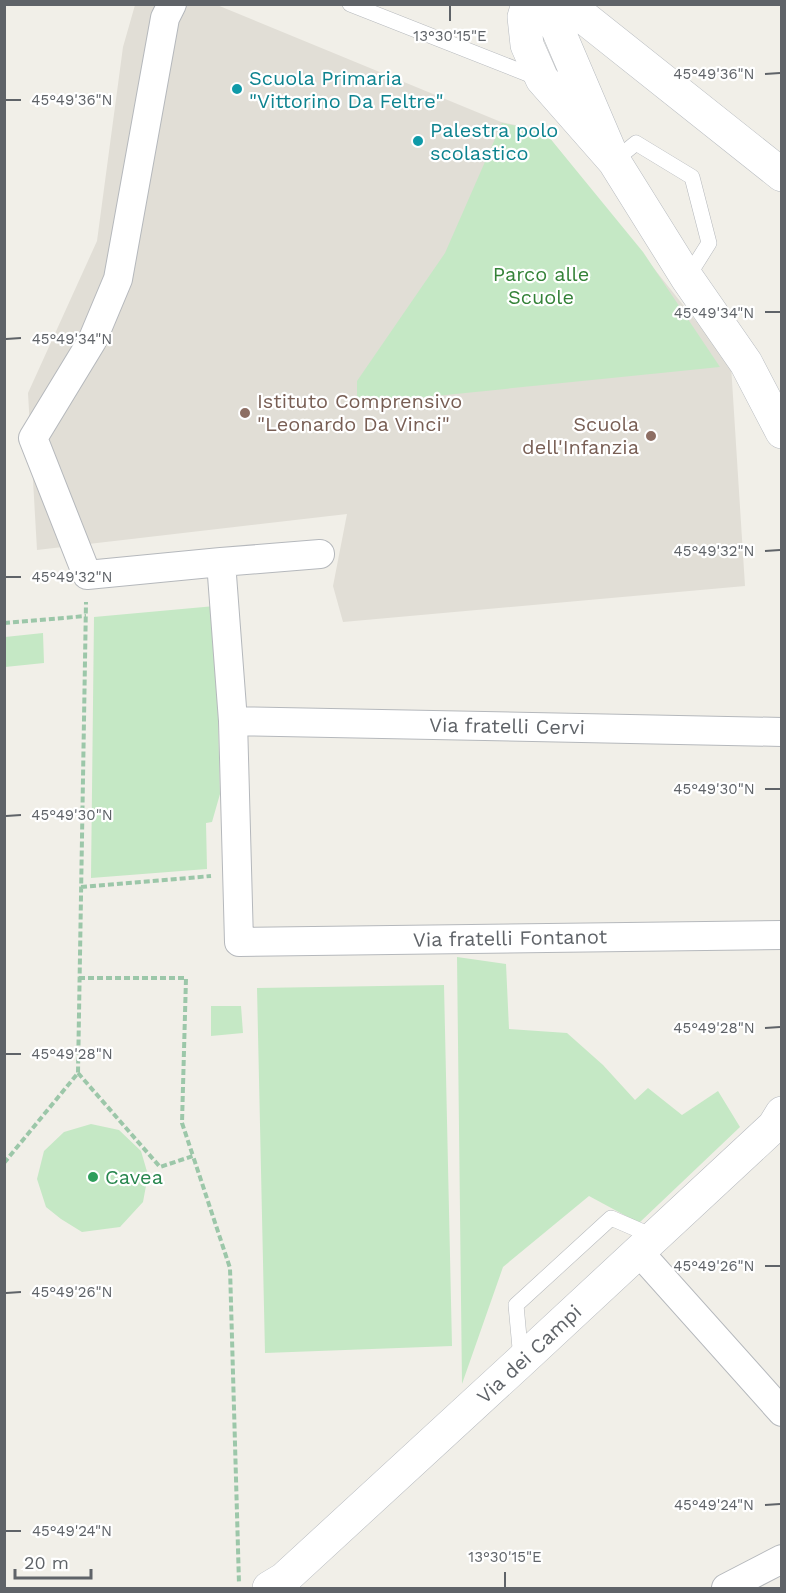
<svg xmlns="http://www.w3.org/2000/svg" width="786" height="1593" viewBox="0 0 786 1593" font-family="'Work Sans',sans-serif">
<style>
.education{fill:#e1ded6}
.green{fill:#c5e8c5}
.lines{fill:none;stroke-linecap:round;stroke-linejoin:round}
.lane-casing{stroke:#b5b8bc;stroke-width:16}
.street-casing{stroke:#b5b8bc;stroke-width:30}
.secondary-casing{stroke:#b6babf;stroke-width:34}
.path{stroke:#9cc7a9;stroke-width:4;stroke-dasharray:6 3;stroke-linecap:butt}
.lane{stroke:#fff;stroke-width:15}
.street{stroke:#fff;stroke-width:28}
.secondary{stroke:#fff;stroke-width:33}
.ticks{fill:none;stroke:#5f6368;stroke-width:2}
.culture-dot{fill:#0f9aa8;stroke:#fff;stroke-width:2}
.education-dot{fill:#8d6e63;stroke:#fff;stroke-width:2}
.leisure-dot{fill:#2e9e5b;stroke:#fff;stroke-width:2}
.labels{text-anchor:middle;stroke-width:4.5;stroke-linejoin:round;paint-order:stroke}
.culture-label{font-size:20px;fill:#0d838f;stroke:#fff;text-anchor:start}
.park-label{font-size:20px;fill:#348238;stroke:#fff}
.education-label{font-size:20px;fill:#785e54;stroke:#fff;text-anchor:start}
.street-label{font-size:20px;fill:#5f6368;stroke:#fff}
.leisure-label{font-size:20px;fill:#27864d;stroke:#fff;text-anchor:start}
.ticks-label{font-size:15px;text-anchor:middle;fill:#5f6368;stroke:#fff;stroke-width:4.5;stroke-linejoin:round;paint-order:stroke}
</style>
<rect width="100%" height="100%" fill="#f1efe8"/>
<path class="education" d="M135 5H217L501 122 544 131 731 365 745 586 343 622 333 586 347 514 37 550 28 393 97 241 123 47Z"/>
<path class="green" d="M502 123 544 131 643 252 720 367 357 404V381L445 253Z
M215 606 220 794 212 822 206 823 207 869 91 878 94 617Z
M43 633 44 663 5 667V637Z
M457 957 506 964 509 1029 567 1033 603 1065 635 1100 648 1088 682 1115 718 1091 740 1127 639 1223 589 1196 503 1267 462 1384Z
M444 985 452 1346 265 1353 257 988Z
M211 1006H241L243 1033 211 1036Z
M91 1124 119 1130 141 1151 148 1175 143 1202 120 1227 82 1232 61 1219 46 1207 37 1179 44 1151 64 1132Z"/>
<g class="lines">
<g class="lane-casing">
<path id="lane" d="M350 4 538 78
M614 161 636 143 692 177 709 243 687 278
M521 1359 516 1305 611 1218 655 1237"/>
</g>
<g class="street-casing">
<path id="street" d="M172 4 165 18 118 279 92 341 33 438 87 575 221 562 233 721 782 732
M221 562 320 554
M233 721 239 942 782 935
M639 1252 782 1412
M726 1588 782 1559"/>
</g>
<g class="secondary-casing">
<path id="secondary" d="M528 4 524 17 527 45 542 79 614 161 547 4
M567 4 782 175
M614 161 687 278 746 363 782 432
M269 1588 284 1579 521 1361 774 1126 782 1113"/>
</g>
<path class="path" d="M4 623 86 616
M81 887 211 876
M79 978H186L182 1123 193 1156
M78 1073 160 1167 193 1156 230 1268 239 1584
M4 1163 78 1073 86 602"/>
<use href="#lane" class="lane"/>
<use href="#street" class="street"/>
<use href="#secondary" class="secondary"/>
</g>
<path class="ticks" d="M450 6V21M765 74 780 73M6 100H21M765 312H780M6 339 21 338M765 551 780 550M6 577H21M765 789H780M6 816 21 815M765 1028 780 1027M6 1054H21M765 1266H780M6 1293 21 1292M765 1505 780 1504M6 1531H21M505 1572V1587"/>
<g class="culture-dot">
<circle cx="237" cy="89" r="6"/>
<circle cx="418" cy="141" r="6"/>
</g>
<g class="education-dot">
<circle cx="245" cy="413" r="6"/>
<circle cx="651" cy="436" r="6"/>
</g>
<circle class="leisure-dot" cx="93" cy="1177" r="6"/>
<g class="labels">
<g class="culture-label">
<text x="249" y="85">Scuola Primaria<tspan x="249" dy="23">"Vittorino Da Feltre"</tspan></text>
<text x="430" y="137">Palestra polo<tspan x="430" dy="23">scolastico</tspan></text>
</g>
<g class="park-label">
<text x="541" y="281">Parco alle<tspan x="541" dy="23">Scuole</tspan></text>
</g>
<g class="education-label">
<text x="257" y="408">Istituto Comprensivo<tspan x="257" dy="23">"Leonardo Da Vinci"</tspan></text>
<text x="639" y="431" text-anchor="end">Scuola<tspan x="639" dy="23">dell'Infanzia</tspan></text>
</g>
<g class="street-label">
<text transform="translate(507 726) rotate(1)" y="7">Via fratelli Cervi</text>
<text transform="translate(510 938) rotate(-1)" y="7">Via fratelli Fontanot</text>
<text transform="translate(529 1354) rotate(-43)" y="7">Via dei Campi</text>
</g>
<g class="leisure-label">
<text x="105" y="1184">Cavea</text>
</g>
</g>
<g class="ticks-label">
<text x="450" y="41">13°30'15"E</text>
<text x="714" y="79">45°49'36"N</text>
<text x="72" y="105">45°49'36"N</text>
<text x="714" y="318">45°49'34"N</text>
<text x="72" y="344">45°49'34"N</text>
<text x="714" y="556">45°49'32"N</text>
<text x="72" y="582">45°49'32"N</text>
<text x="714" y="794">45°49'30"N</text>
<text x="72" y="820">45°49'30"N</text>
<text x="714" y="1033">45°49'28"N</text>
<text x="72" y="1059">45°49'28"N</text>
<text x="714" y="1271">45°49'26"N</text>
<text x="72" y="1297">45°49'26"N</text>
<text x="714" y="1510">45°49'24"N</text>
<text x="72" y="1536">45°49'24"N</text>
<text x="505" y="1562">13°30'15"E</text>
</g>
<rect width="786" height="1593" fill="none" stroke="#5f6368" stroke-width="12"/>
<path d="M15 1569v9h76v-9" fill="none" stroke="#5f6368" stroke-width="3"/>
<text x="24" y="1569" font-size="18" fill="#5f6368" stroke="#ffffff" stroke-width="4.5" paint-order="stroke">20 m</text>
</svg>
